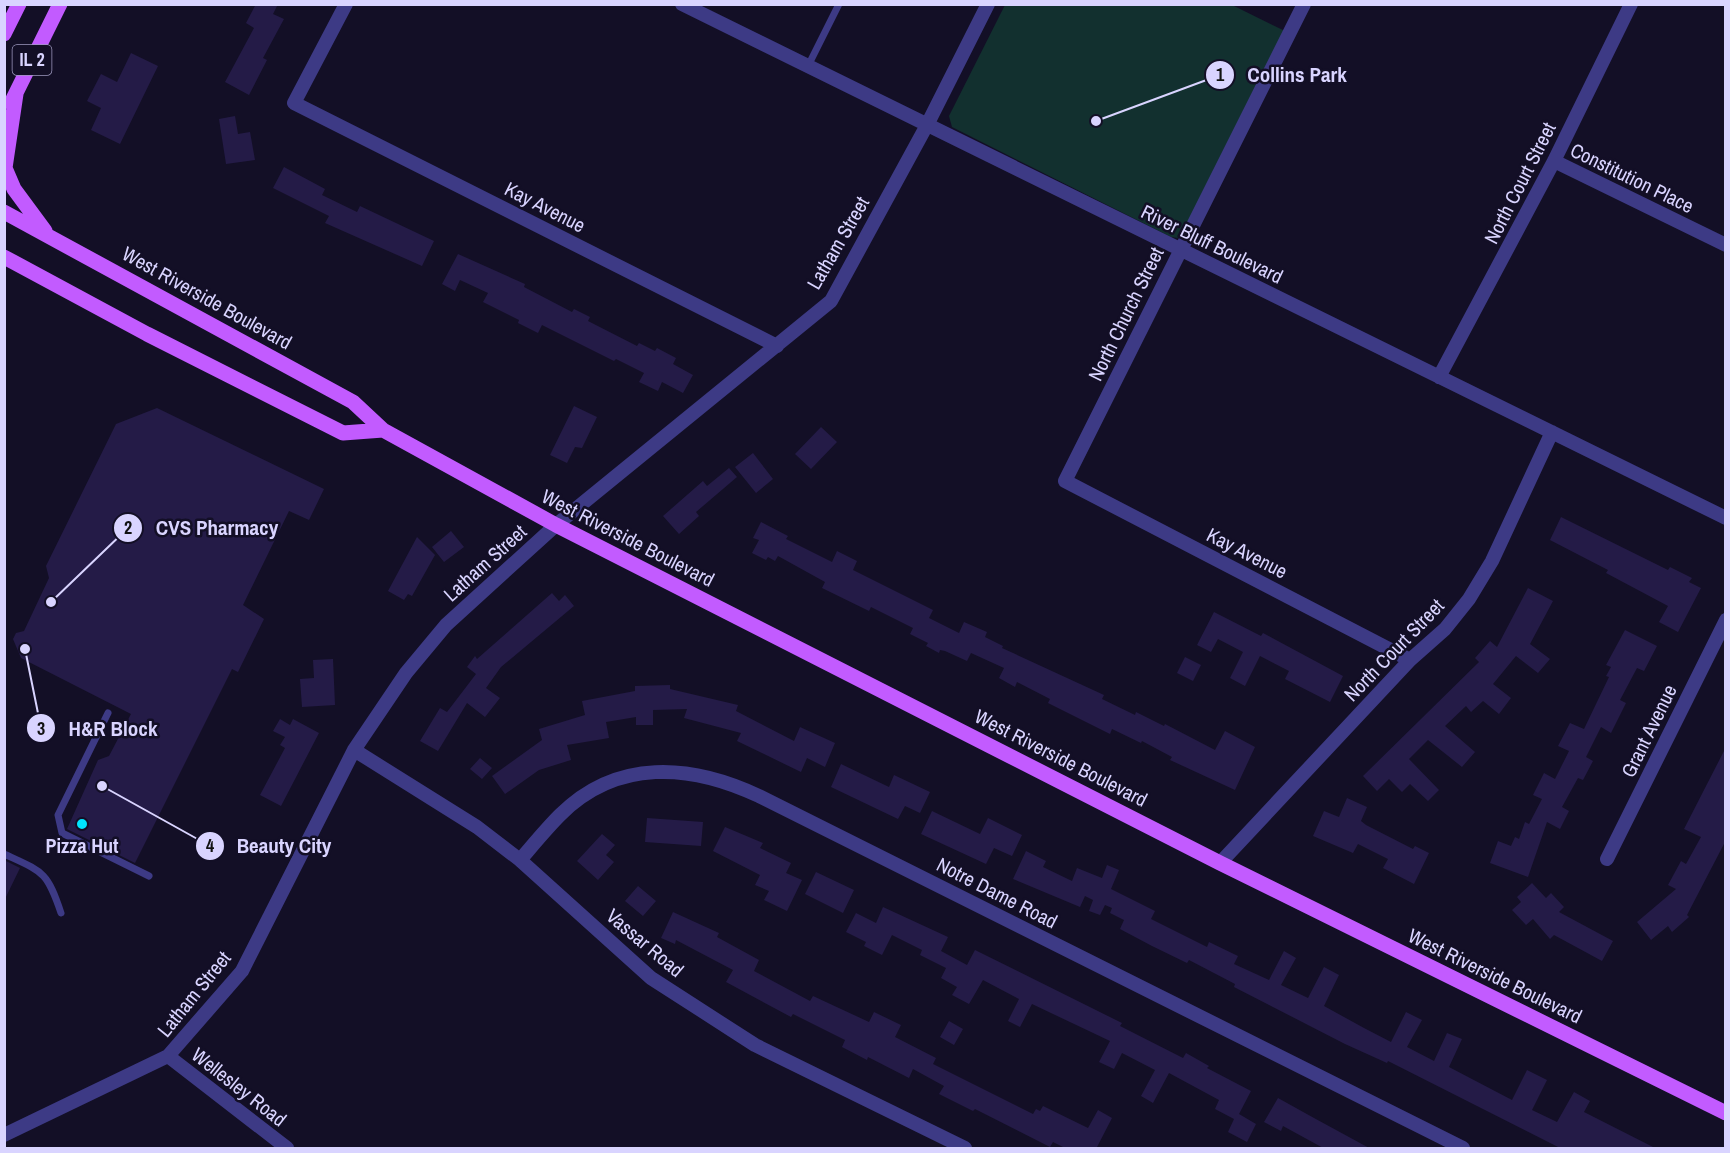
<svg xmlns="http://www.w3.org/2000/svg" width="1730" height="1153" viewBox="0 0 1730 1153" font-family="'Archivo Narrow',sans-serif">
<style>
.green{fill:#12302f}
.building{fill:#241b47}
.lines{fill:none;stroke-linecap:round;stroke-linejoin:round}
.lane{stroke:#3d3a85;stroke-width:7}
.street{stroke:#3d3a85;stroke-width:14}
.primary{stroke:#c25bff;stroke-width:15}
.poi-dot{fill:#00e5ff;stroke:#130f26;stroke-width:2}
.labels{text-anchor:middle;stroke-width:5;stroke-linejoin:round;paint-order:stroke}
.shield{fill:#130f26;stroke:#9e99be;stroke-width:1.5}
.shield-label{font-size:18px;font-weight:bold;fill:#d9d4ff}
.street-label{font-size:20px;fill:#d9d4ff;stroke:#130f26}
.poi-label{font-size:20px;font-weight:bold;fill:#d9d4ff;stroke:#130f26}
.leader{fill:none;stroke:#d9d4ff;stroke-width:2}
.callout-dot{fill:#d9d4ff;stroke:#130f26;stroke-width:2}
.mark-label{font-size:18px;text-anchor:middle;font-weight:bold;fill:#111}
.callout-label{font-size:21px;text-anchor:middle;font-weight:bold;fill:#d9d4ff;stroke:#130f26;stroke-width:5;stroke-linejoin:round;paint-order:stroke}
</style>
<rect width="100%" height="100%" fill="#130f26"/>
<path class="green" d="M1005 5H1232L1287 32 1183 234 1178 238 1171 237 952 127 949 116Z"/>
<path class="building" d="M256 4H278L273 14 284 19 263 58 267 60 249 95 225 82 254 28 246 23Z
M131 53 158 66 120 144 91 130 101 108 87 101 101 74 117 82Z
M235 116 238 134 250 132 255 160 226 164 219 119Z
M284 167 325 189 322 195 357 212 360 206 434 241 422 266 325 223 329 216 273 188Z
M458 254 525 284 524 287 572 312 574 309 590 317 588 321 637 346 639 343 655 351 657 348 676 358 673 364 693 375 683 393 662 382 658 391 639 382 644 373 616 359 614 361 542 325 538 333 518 323 519 320 483 302 488 293 460 280 455 291 442 284Z
M574 406 597 417 582 448 575 447 567 463 550 455Z
M157 408 324 489 309 520 289 511 243 605 264 619 238 672 232 669 135 863 67 829 98 760 109 756 131 714 21 658 13 639 16 633 24 631 49 578 46 566 116 424Z
M821 427 837 442 811 469 795 454Z
M753 453 773 479 756 493 735 467Z
M729 468 737 477 696 512 699 516 679 534 663 516 703 481 707 486Z
M1561 517 1668 570 1670 567 1692 578 1689 582 1701 588 1678 632 1659 622 1668 606 1606 573 1608 570 1550 540Z
M761 522 788 536 786 539 832 562 837 551 857 561 853 570 933 610 929 618 959 633 964 622 987 632 985 637 1003 646 1002 648 1104 695 1102 699 1135 715 1136 712 1164 726 1165 724 1215 750 1225 731 1255 747 1235 790 1170 760 1172 757 1142 741 1141 743 1112 729 1110 734 1048 703 1050 699 1017 682 1015 687 999 678 1004 668 971 653 967 661 945 651 940 650 939 653 926 646 928 643 910 634 913 628 871 607 869 611 822 588 825 582 778 556 775 561 768 557 766 560 752 553 759 540 753 538Z
M451 531 464 547 444 562 432 547Z
M417 537 435 555 412 596 408 594 404 600 388 591Z
M1528 588 1553 601 1530 644 1550 659 1538 673 1516 656 1493 684 1511 698 1499 714 1483 701 1471 712 1466 706 1445 726 1475 752 1462 767 1428 740 1409 759 1439 790 1428 801 1410 784 1402 792 1389 779 1377 791 1363 776 1479 662 1475 658 1490 641 1497 647Z
M552 593 559 601 565 595 574 606 501 667 486 688 500 698 485 717 467 703 438 751 420 741 440 708 447 712 476 674 467 667 475 656 477 659Z
M1214 612 1261 636 1263 633 1343 676 1330 702 1285 679 1289 671 1260 656 1245 686 1230 678 1243 652 1218 639 1211 652 1197 645Z
M1625 630 1657 646 1644 671 1637 668 1620 700 1626 703 1611 733 1601 727 1586 757 1593 761 1583 780 1578 778 1562 807 1569 811 1560 829 1547 822 1528 877 1490 863 1498 841 1511 846 1515 837 1519 839 1525 822 1529 824 1542 799 1533 795 1544 773 1555 779 1569 751 1558 746 1570 723 1584 729 1609 677 1606 676 1611 667 1606 665Z
M1185 657 1201 665 1193 681 1177 673Z
M333 659 335 705 302 707 300 679 314 678 313 660Z
M670 685V689L738 705 736 711 794 741 800 727 835 743 825 767 807 758 801 772 737 741 741 733 684 718 687 709 653 710V725H636V717L606 722 609 738 567 745 571 760 539 770 505 794 492 776 542 740 539 729 585 715 582 701 635 691V686Z
M280 719 290 725 293 719 319 733 281 806 260 795 285 748 280 745 285 737 273 731Z
M1725 749V842L1687 915 1689 917 1672 932 1668 926 1651 940 1637 922 1676 889 1668 885 1681 861 1686 864 1701 837 1684 829Z
M480 758 492 768 482 779 470 769Z
M841 764 889 787 894 775 930 792 920 813 905 806 898 819 831 787Z
M1347 798 1367 807 1361 821 1366 825 1413 849 1415 846 1429 853 1414 884 1383 868 1388 859 1358 844 1353 853 1313 836 1324 811 1339 817Z
M932 811 980 834 988 818 1022 835 1012 856 994 848 986 864 921 834Z
M647 818 703 822 701 846 645 842Z
M725 827 763 843 760 848 791 863 786 873 802 880 787 911 764 900 769 891 755 885 760 875 713 851Z
M602 834 615 845 606 855 614 862 598 880 577 861Z
M1026 851 1046 861 1043 867 1072 881 1077 868 1102 878 1107 865 1119 870 1111 889 1155 911 1151 919 1207 947 1209 942 1238 956 1234 964 1269 980 1284 951 1296 958 1281 985 1308 998 1324 967 1339 975 1324 1006 1364 1028 1391 1042 1406 1012 1422 1020 1407 1047 1434 1061 1447 1033 1462 1039 1449 1067 1512 1100 1527 1070 1547 1080 1532 1110 1557 1122 1574 1092 1590 1101 1584 1112 1657 1149H1562L1388 1061 1387 1063 1345 1044 1234 987 1235 984 1189 960 1187 963 1152 946 1120 929 1124 920 1110 913 1112 908 1105 905 1100 915 1089 911 1093 900 1085 896 1080 907 1013 879Z
M4 860 20 868 4 901Z
M816 872 854 890 843 913 805 894Z
M1532 883 1546 898 1551 893 1564 907 1559 912 1613 941 1602 961 1554 935 1550 939 1533 919 1526 925 1512 910 1521 902 1517 897Z
M638 886 656 901 643 916 625 901Z
M883 907 948 937 941 951 967 965 975 950 1122 1023 1120 1026 1183 1058 1186 1053 1209 1066 1207 1068 1251 1091 1239 1114 1256 1124 1247 1142 1228 1132 1234 1119 1215 1109 1219 1100 1169 1073 1153 1103 1141 1096 1155 1070 1122 1053 1114 1069 1099 1062 1110 1041 1032 1004 1020 1027 1008 1021 1019 999 983 980 969 1004 952 995 957 987 941 978 946 968 920 955 922 950 892 935 882 955 864 946 866 942 846 932 856 913 876 923Z
M673 912 719 933 717 937 759 960 754 971 810 1001 813 996 869 1022 874 1012 901 1025 895 1037 936 1058 933 1064 1033 1114 1036 1109 1040 1111 1043 1106 1088 1128 1098 1110 1112 1118 1096 1149H1067L1053 1142 1050 1147 975 1109 973 1111 939 1094 944 1086 913 1069 909 1078 868 1057 867 1060 842 1047 845 1040 793 1014 791 1017 726 982 733 970 676 940 675 944 661 938Z
M949 1021 963 1029 954 1045 940 1037Z
M1278 1098 1314 1118 1371 1149H1325L1283 1126 1281 1131 1264 1122Z"/>
<g class="lines">
<path class="lane" d="M808 66 839 4
M108 713 58 815 62 833 149 876
M4 854C43 872 47 871 61 913"/>
<path class="street" d="M346 4 294 103 777 346
M682 4 1726 518
M1304 4 1065 481 1410 660
M1554 161 1726 245
M1439 377 1554 161 1631 4
M354 750 477 827 520 860 651 978 755 1045 965 1148
M1607 859 1726 620
M520 860C533 845 546 829 560 815 617 758 691 764 759 796L1463 1148
M1220 863 1410 660 1445 629 1469 599 1492 561 1552 432
M168 1056 287 1148
M4 1135 168 1056 242 971 354 750 406 673 446 625 556 525 831 301 927 125 988 4"/>
<path class="primary" d="M4 34 19 4
M16 94 5 168 14 189 45 231
M11 103 60 4
M4 212 353 402 383 430 556 525 1220 863 1726 1113
M4 257 147 334 343 433 383 430"/>
</g>
<circle class="poi-dot" cx="82" cy="824" r="6"/>
<g class="labels">
<rect class="shield" x="12.5" y="45" width="39" height="30" rx="4.5"/>
<g class="shield-label">
<text x="32" y="66">IL 2</text>
</g>
<g class="street-label">
<text transform="translate(1632 178) rotate(26)" y="7">Constitution Place</text>
<text transform="translate(1520 183) rotate(-63)" y="7">North Court Street</text>
<text transform="translate(545 207) rotate(27)" y="7">Kay Avenue</text>
<text transform="translate(838 243) rotate(-60)" y="7">Latham Street</text>
<text transform="translate(1212 244) rotate(26)" y="7">River Bluff Boulevard</text>
<text transform="translate(207 298) rotate(29)" y="7">West Riverside Boulevard</text>
<text transform="translate(1126 314) rotate(-64)" y="7">North Church Street</text>
<text transform="translate(628 538) rotate(27)" y="7">West Riverside Boulevard</text>
<text transform="translate(1247 553) rotate(27)" y="7">Kay Avenue</text>
<text transform="translate(485 563) rotate(-42)" y="7">Latham Street</text>
<text transform="translate(1394 650) rotate(-46)" y="7">North Court Street</text>
<text transform="translate(1649 731) rotate(-64)" y="7">Grant Avenue</text>
<text transform="translate(1061 758) rotate(27)" y="7">West Riverside Boulevard</text>
<text transform="translate(997 893) rotate(27)" y="7">Notre Dame Road</text>
<text transform="translate(645 943) rotate(40)" y="7">Vassar Road</text>
<text transform="translate(1495 976) rotate(26)" y="7">West Riverside Boulevard</text>
<text transform="translate(194 994) rotate(-51)" y="7">Latham Street</text>
<text transform="translate(239 1087) rotate(38)" y="7">Wellesley Road</text>
</g>
<g class="poi-label">
<text x="82" y="853">Pizza Hut</text>
</g>
</g>
<path class="leader" d="M1096 121L1220 75M51 602L128 528M25 649L41 728M102 786L210 846"/>
<g class="callout-dot">
<circle cx="1096" cy="121" r="6"/>
<circle cx="51" cy="602" r="6"/>
<circle cx="25" cy="649" r="6"/>
<circle cx="102" cy="786" r="6"/>
<circle cx="1220" cy="75" r="15"/>
<circle cx="128" cy="528" r="15"/>
<circle cx="41" cy="728" r="15"/>
<circle cx="210" cy="846" r="15"/>
</g>
<g class="mark-label">
<text x="1220" y="81">1</text>
<text x="128" y="534">2</text>
<text x="41" y="735">3</text>
<text x="210" y="852">4</text>
</g>
<g class="callout-label">
<text x="1297" y="82">Collins Park</text>
<text x="217" y="535">CVS Pharmacy</text>
<text x="113" y="736">H&amp;R Block</text>
<text x="284" y="853">Beauty City</text>
</g>
<rect width="1730" height="1153" fill="none" stroke="#d9d4ff" stroke-width="12"/>
</svg>
